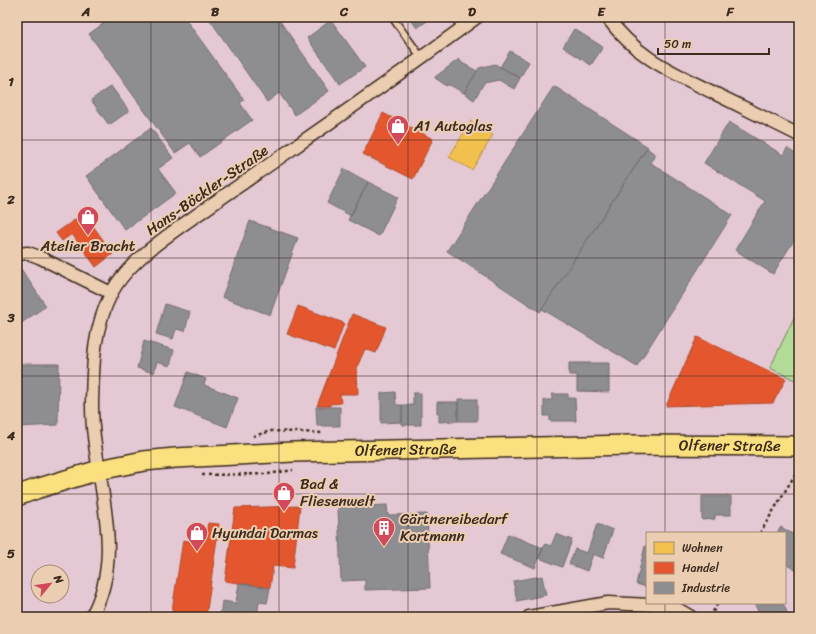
<svg xmlns="http://www.w3.org/2000/svg" width="816" height="634" viewBox="0 0 816 634" font-family="Sriracha,sans-serif">
<style>
.built{fill:#e4c8d3;fill-rule:evenodd}
.green{fill:#b2db98;stroke:#76825b}
.homes{fill:#f2c14e;stroke:#bb9440}
.shops{fill:#e4572e;stroke:#b14a29}
.industry{fill:#8d8d92;stroke:#746f6f}
.lines{fill:none;stroke-linecap:round;stroke-linejoin:round}
.service-casing{stroke:#3b2a1e;stroke-width:9}
.minor-casing{stroke:#3b2a1e;stroke-width:15}
.primary-casing{stroke:#3b2a1e;stroke-width:22}
.path{stroke:#3b2a1e;stroke-width:2.5;stroke-dasharray:3 3;stroke-linecap:butt}
.service{stroke:#ebcdb1;stroke-width:6}
.minor{stroke:#ebcdb1;stroke-width:12}
.primary{stroke:#fbe080;stroke-width:19}
.grid{fill:none;stroke:#3b2a1e;stroke-width:1;stroke-opacity:0.55}
.labels{text-anchor:middle;stroke-width:4;stroke-linejoin:round;paint-order:stroke}
.poi-label{font-size:15px;fill:#3b2a1e;stroke:#ebcdb1;text-anchor:start}
.street-label{font-size:15px;fill:#3b2a1e;stroke:#ebcdb1}
.neatline{fill:none;stroke:#3b2a1e;stroke-width:1.5}
.grid-label{font-size:13px;text-anchor:middle;font-weight:bold;fill:#3b2a1e}
</style>
<rect width="100%" height="100%" fill="#e7cac5"/>
<filter id="ink" filterUnits="userSpaceOnUse"><feTurbulence type="fractalNoise" baseFrequency=".025" numOctaves="2"/><feDisplacementMap in="SourceGraphic" scale="8" xChannelSelector="R" yChannelSelector="G"/><feConvolveMatrix kernelMatrix="1 2 1 2 8 2 1 2 1" color-interpolation-filters="sRGB"/></filter>
<g filter="url(#ink)">
<path class="built" d="M17 17H799V617H17ZM647 533H785V603H647ZM38 572H62V596H38Z"/>
<path class="green" d="M799 307V382L770 368Z"/>
<path class="homes" d="M471 121 493 135 472 170 449 157Z"/>
<path class="shops" d="M383 113 433 139 413 179 363 154Z
M84 213 113 254 96 267 72 234 62 241 56 233Z
M298 306 344 323 334 351 287 334Z
M352 314 386 327 376 353 365 349 357 367 358 394H340L341 403 330 404V406H317Z
M697 337 786 379 773 403 666 406Z
M300 506 293 568 273 566 270 588 225 581 235 508Z
M208 523 219 524 206 617H171L183 540 194 542 196 531 206 533Z"/>
<path class="industry" d="M112 17H184L244 100 240 103 252 120 200 157 190 143 175 153 89 34Z
M208 17H277L329 91 295 115 279 93 267 102Z
M409 17H433L417 28Z
M331 20 365 67 340 84 307 38Z
M574 29 603 47 591 65 563 47Z
M510 51 529 62 520 78 500 67Z
M459 59 462 63 477 71 464 93 448 84 447 86 435 78V77Z
M495 64 520 78 514 89 499 80 484 83 474 100 464 93 479 68Z
M111 86 129 111 109 125 91 100Z
M554 86 648 147 540 312 447 251Z
M729 122 783 155 787 148 799 155V232L773 274 735 250 765 201 704 163Z
M151 128 173 158 158 169 176 193 125 230 86 176Z
M647 148 656 155 651 163 732 215 637 366 542 309Z
M344 169 368 182 351 216 327 203Z
M368 182 398 197 379 236 348 220Z
M250 221 298 238 270 315 222 297Z
M21 269 46 306 17 326V272Z
M165 304 190 312 185 331 176 329 173 339 156 334Z
M144 341 174 350 170 366 157 362 154 373 137 368Z
M569 363H609V392L577 391V375H569Z
M17 364H59L58 425 17 427Z
M188 372 206 379 204 385 238 398 227 427 175 407Z
M395 392 396 405H402V422L381 423V393Z
M413 393H421V425H402V405H413Z
M552 394H568V398H575L576 421H550V416H544V400H552Z
M458 399H477V421H458Z
M437 402H458V421L439 422V413H437Z
M316 407H340V426H317Z
M702 496H731V515H715V519L702 520Z
M387 505 388 515 427 514 430 588 365 590V580L341 581 338 507Z
M597 524 613 530 603 558 593 554 587 571 569 564 575 549 587 553Z
M781 527 799 538 793 549 799 554V568L797 571 785 564V533H777Z
M508 534 543 548 535 568 500 554Z
M556 534 572 540 562 567 539 558 545 544 551 546Z
M645 546H647V587L636 584Z
M542 576 546 595 517 601 513 581Z
M239 583 270 588 267 603 259 602 257 617H220L222 601 236 603Z
M754 603H783L789 617H761Z"/>
<g class="lines">
<g class="service-casing">
<path id="service" d="M392 17 421 57
M454 17 462 28"/>
</g>
<g class="minor-casing">
<path id="minor" d="M607 17C637 58 670 71 714 93 742 107 771 121 799 135
M17 254 28 253 39 257 111 293
M91 617C129 551 91 473 92 403 93 364 93 330 111 294 127 261 174 231 204 210 228 193 252 177 276 160 344 113 411 66 477 17
M529 617 608 603 672 606 691 617"/>
</g>
<g class="primary-casing">
<g id="primary">
<path id="s1" d="M17 496 36 489 99 470 144 461 175 458 293 452 632 445 799 446"/>
</g>
</g>
<path class="path" d="M253 436 271 431 323 433
M202 475 268 474 293 470
M760 533 799 468
M710 617 718 603"/>
<use href="#service" class="service"/>
<use href="#minor" class="minor"/>
<use href="#primary" class="primary"/>
</g>
</g>
<path class="grid" d="M151 17V617M279 17V617M408 17V617M537 17V617M665 17V533M17 140H799M17 258H799M17 376H799M17 494H799M665 603V617"/>
<defs>
<g id="shop-pin" transform="scale(1.15)"><path d="M0 17L-7.5 6A9.5 9.5 0 1 1 7.5 6Z" fill="#d1495b" stroke="#ebcdb1"/><path d="M-5-2.5h2.3a2.7 3.5 0 0 1 5.4 0H5L5.5 6h-11ZM-1.5-2.5h3a1.5 2.3 0 0 0-3 0Z" fill="#fff"/></g>
<g id="building-pin" transform="scale(1.15)"><path d="M0 17L-7.5 6A9.5 9.5 0 1 1 7.5 6Z" fill="#d1495b" stroke="#ebcdb1"/><path d="M-4-6H4V6H1V3H-1V6H-4ZM-2.5-4.3h1.7v1.8h-1.7ZM.8-4.3h1.7v1.8H.8ZM-2.5-1h1.7V.8h-1.7ZM.8-1h1.7V.8H.8Z" fill="#fff"/></g>
</defs>
<g fill-rule="evenodd">
<use href="#shop-pin" x="398" y="126"/>
<use href="#shop-pin" x="88" y="217"/>
<use href="#shop-pin" x="284" y="493"/>
<use href="#building-pin" x="384" y="528"/>
<use href="#shop-pin" x="197" y="533"/>
</g>
<g class="labels">
<g class="poi-label">
<text x="414" y="131">A1 Autoglas</text>
<text x="88" y="251" text-anchor="middle">Atelier Bracht</text>
<text x="300" y="489">Bad &amp;<tspan x="300" dy="17">Fliesenwelt</tspan></text>
<text x="400" y="524">Gärtnereibedarf<tspan x="400" dy="17">Kortmann</tspan></text>
<text x="212" y="538">Hyundai Darmas</text>
</g>
<g class="street-label">
<text transform="translate(207 190) rotate(-35)" y="5">Hans-Böckler-Straße</text>
<text dy="5" stroke="none"><textPath href="#s1" startOffset="718">Olfener Straße</textPath></text>
<text dy="5" stroke="none"><textPath href="#s1" startOffset="394">Olfener Straße</textPath></text>
</g>
</g>
<rect width="816" height="634" fill="none" stroke="#ebcdb1" stroke-width="44"/>
<rect x="646" y="532" width="140" height="72" fill="#ebcdb1" stroke="#a58c76"/>
<rect x="654" y="542" width="20" height="12" fill="#f2c14e" stroke="#a58c76"/>
<text x="682" y="552" font-size="12" fill="#3b2a1e">Wohnen</text>
<rect x="654" y="562" width="20" height="12" fill="#e4572e" stroke="#a58c76"/>
<text x="682" y="572" font-size="12" fill="#3b2a1e">Handel</text>
<rect x="654" y="582" width="20" height="12" fill="#8d8d92" stroke="#a58c76"/>
<text x="682" y="592" font-size="12" fill="#3b2a1e">Industrie</text>
<g transform="translate(50 584) rotate(61)"><circle r="19" fill="#ebcdb1" stroke="#a58c76"/>
<path d="M0-3L7 15L0 10L-7 15Z" fill="#d1495b"/>
<text y="-6" font-size="11" font-weight="bold" text-anchor="middle" fill="#3b2a1e">N</text>
</g>
<path d="M658 48v6h111v-6" fill="none" stroke="#3b2a1e" stroke-width="2"/>
<text x="664" y="48" font-size="12" fill="#3b2a1e" stroke="#ebcdb1" stroke-width="3" paint-order="stroke">50 m</text>
<rect x="22" y="22" width="772" height="590" class="neatline"/>
<g class="grid-label">
<text x="86" y="16">A</text>
<text x="215" y="16">B</text>
<text x="344" y="16">C</text>
<text x="472" y="16">D</text>
<text x="601" y="16">E</text>
<text x="730" y="16">F</text>
<text x="11" y="86">1</text>
<text x="11" y="204">2</text>
<text x="11" y="322">3</text>
<text x="11" y="440">4</text>
<text x="11" y="558">5</text>
</g>
</svg>
